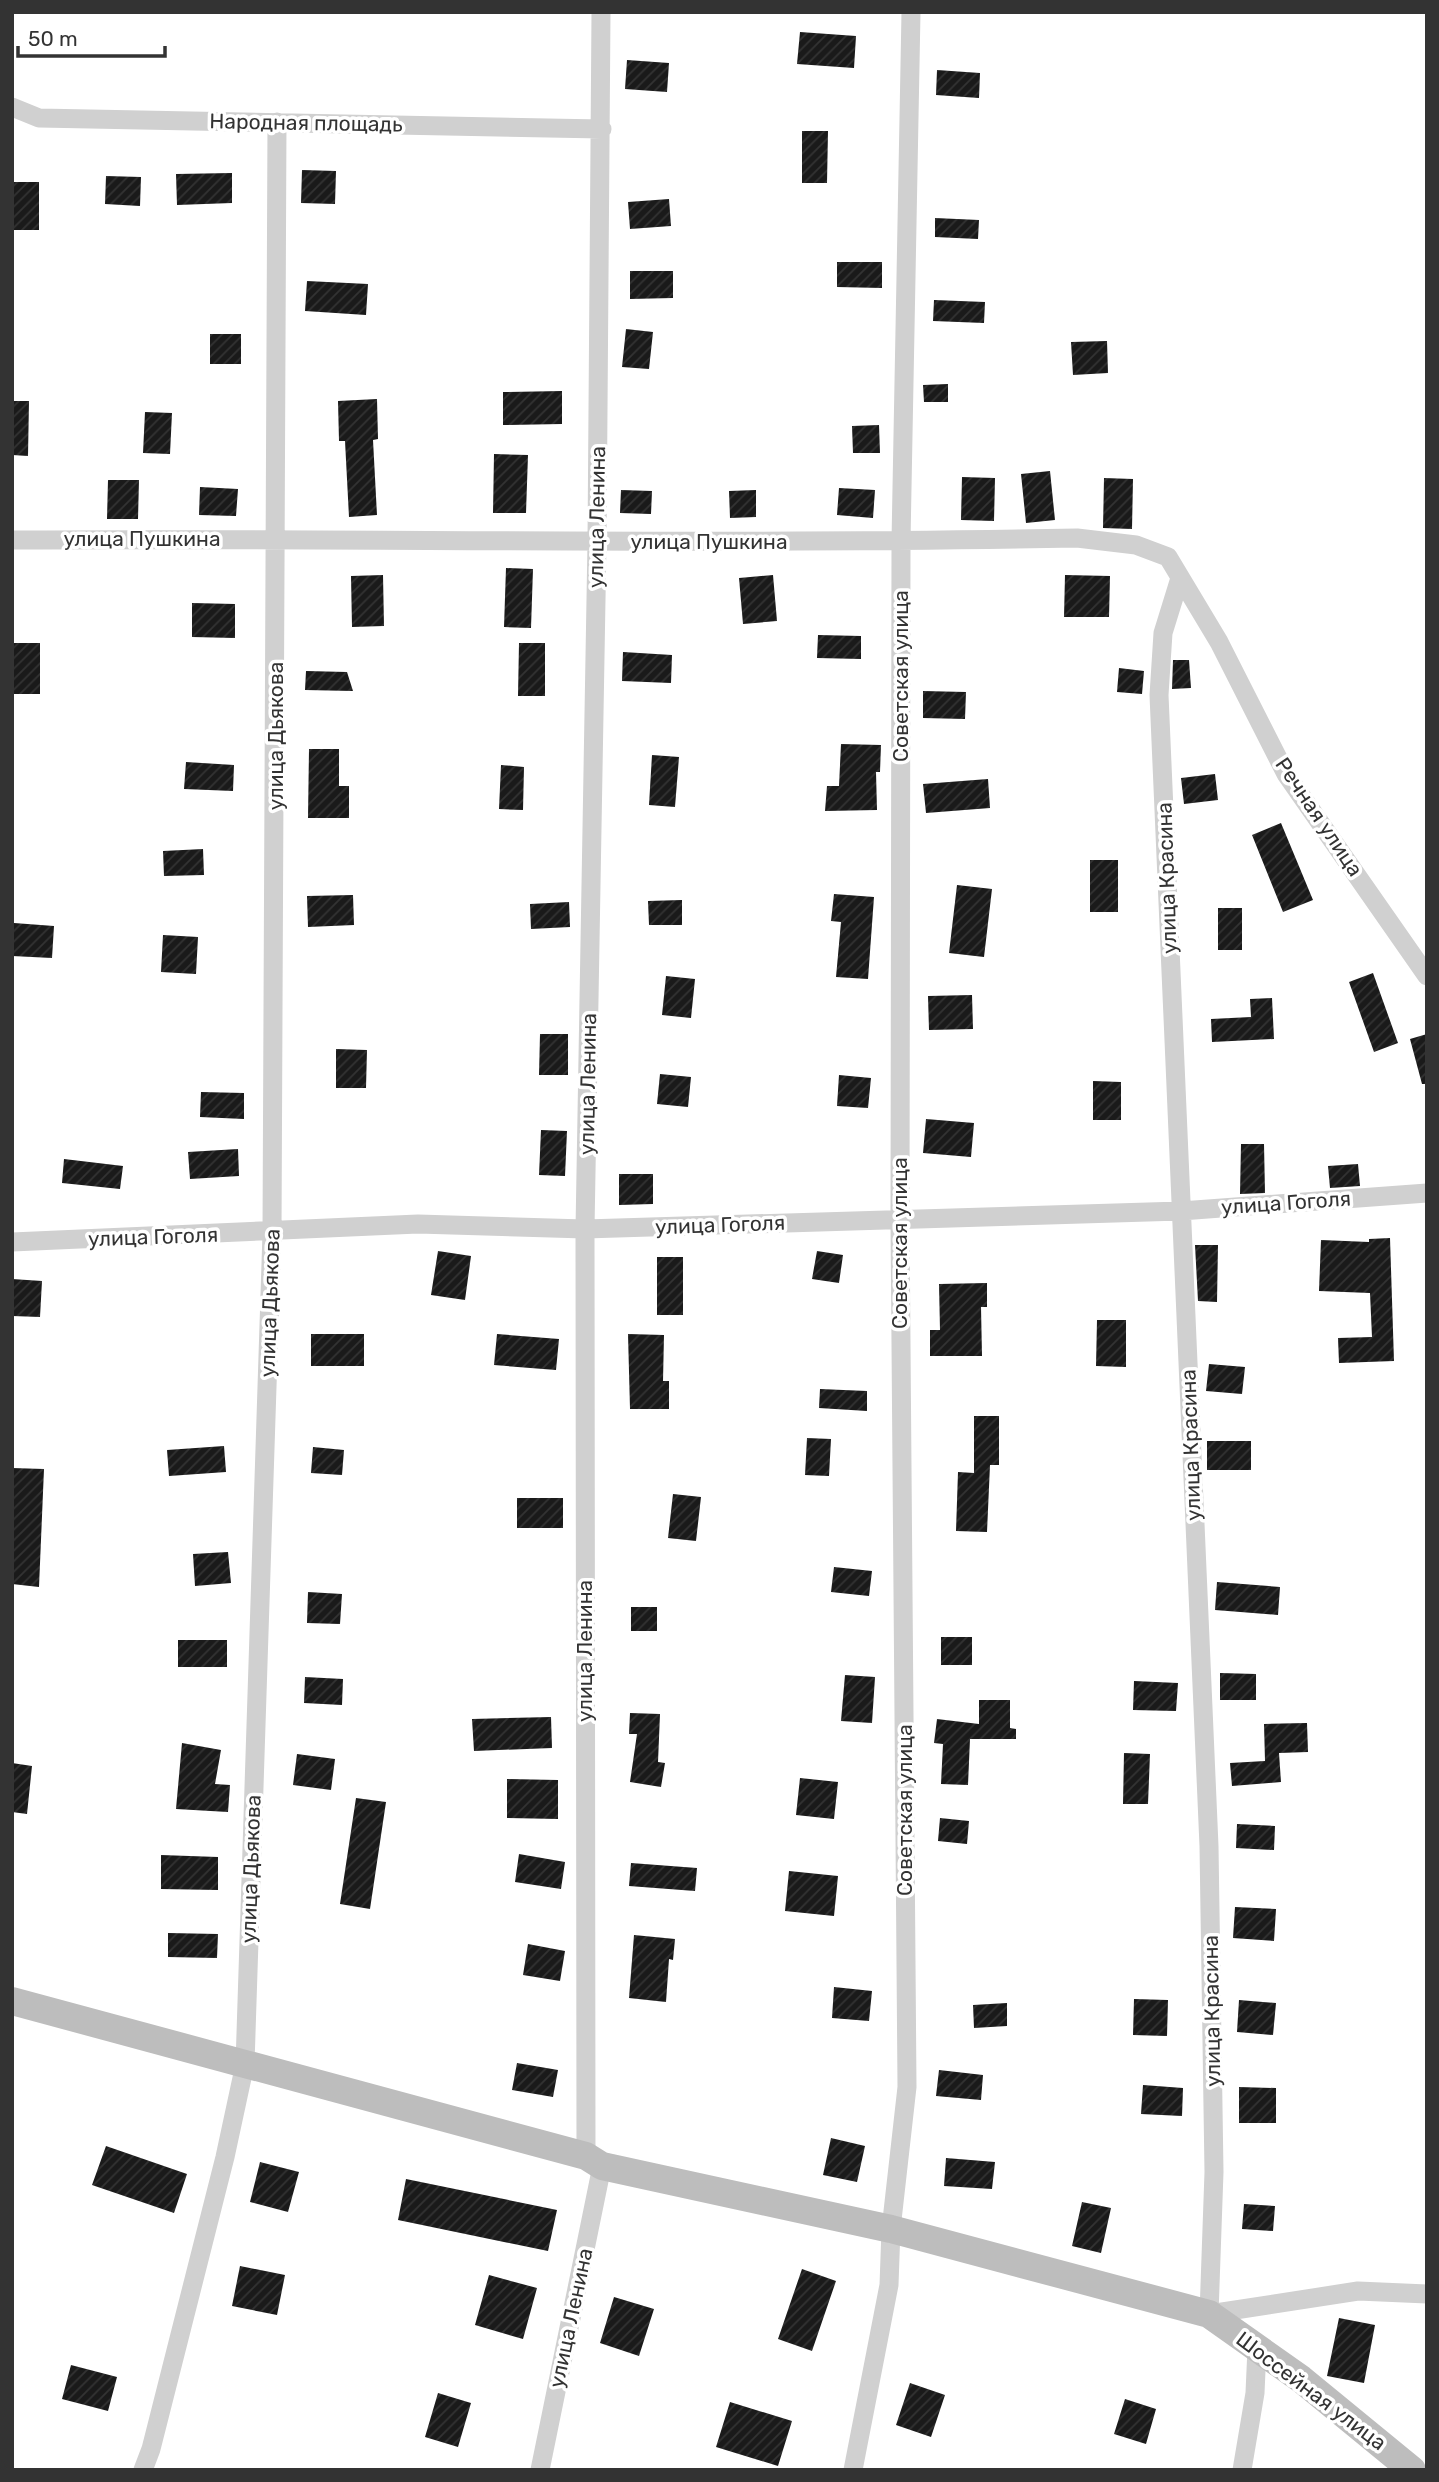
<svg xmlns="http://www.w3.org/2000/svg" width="1439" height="2482" viewBox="0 0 1439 2482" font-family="Rubik,sans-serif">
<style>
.building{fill:url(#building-hatch)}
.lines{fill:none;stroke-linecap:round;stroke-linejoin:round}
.street{stroke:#d0d0d0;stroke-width:19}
.secondary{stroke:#bdbdbd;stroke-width:28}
.labels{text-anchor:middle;stroke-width:7;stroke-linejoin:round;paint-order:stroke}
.street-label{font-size:21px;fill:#333;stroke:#fff}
</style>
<defs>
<pattern id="building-hatch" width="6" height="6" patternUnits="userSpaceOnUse" patternTransform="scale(1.75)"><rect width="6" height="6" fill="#1a1a1a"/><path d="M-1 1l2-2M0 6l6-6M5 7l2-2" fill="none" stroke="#333"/></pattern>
</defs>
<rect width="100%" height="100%" fill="#fff"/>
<path class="building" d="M800 32 856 36 854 68 797 64Z
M627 60 669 63 667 92 625 89Z
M937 70 980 73 979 98 936 95Z
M802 131H828L827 183H802Z
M302 170 336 171 335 204 301 203Z
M232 173V203L177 205 176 174Z
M106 176 141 177 140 206 105 204Z
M12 182H39V230H12Z
M669 199 671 226 630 229 628 202Z
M935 218 979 220 978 239 935 237Z
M837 262H882V288L837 287Z
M630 271H673V298L630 299Z
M307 281 368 284 366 315 305 311Z
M934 300 985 302 984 323 933 321Z
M626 329 653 332 649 369 622 367Z
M210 334H241V364H210Z
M1107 341 1108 373 1073 375 1071 342Z
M948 384V402H924L923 385Z
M562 391V424L503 425V392Z
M377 399 378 439 373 440 377 515 349 517 345 441H339L338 401Z
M12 401H29L28 456 12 455Z
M145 412 172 413 170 454 143 453Z
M879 425 880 453H853L852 426Z
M494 454 528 455 526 513H493Z
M1050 471 1055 520 1026 523 1021 474Z
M962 477 995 478 994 521 961 520Z
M1104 478 1133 479 1132 529 1103 528Z
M108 480H139L138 519H107Z
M200 487 238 489 236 516 199 515Z
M839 488 875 490 873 518 837 515Z
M621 490 652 491 651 514 620 513Z
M756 490V517L730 518 729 491Z
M506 568 533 569 531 628 504 627Z
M383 575 384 626 352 627 351 576Z
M773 575 777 621 743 624 739 578Z
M1065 575 1110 576 1109 617H1064Z
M192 603 235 604V638L192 637Z
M818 635 861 636V659L817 658Z
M12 643H40V694H12Z
M519 643H545V696H518Z
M623 652 672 655 671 683 622 681Z
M1173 660H1189L1191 688 1172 689Z
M1119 668 1144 671 1142 694 1117 692Z
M306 671 347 672 353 691 305 690Z
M923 691 966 692 965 719 923 718Z
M841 744 881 745 880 772H876L877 810 825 811 827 786H839Z
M309 749H339V786H349V818H308Z
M652 755 679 757 675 807 649 805Z
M186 762 234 765 233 791 184 789Z
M501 765 524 767 523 810 499 809Z
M1215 774 1218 800 1184 804 1181 778Z
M988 779 990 808 926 813 923 784Z
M1281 823 1313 900 1283 912 1252 835Z
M203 849 204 875 164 876 163 851Z
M1090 860H1118V912H1090Z
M957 885 992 889 984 957 949 953Z
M834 894 874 897 868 979 836 977 841 922 831 921Z
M353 895 354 925 308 927 307 896Z
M682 900V925H649L648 901Z
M569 902 570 927 531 929 530 904Z
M1218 908H1242V950H1218Z
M14 923 54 926 52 958 12 956Z
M163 935 198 937 196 974 161 972Z
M1373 973 1398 1043 1374 1052 1349 982Z
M666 976 695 979 691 1018 662 1015Z
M972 995 973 1029 929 1030 928 996Z
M1272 998 1274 1039 1212 1042 1211 1019 1251 1017 1250 999Z
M540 1034H568V1075H539Z
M1427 1034V1084H1422L1410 1039Z
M336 1049 367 1050 366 1088H336Z
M660 1074 691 1077 688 1107 657 1104Z
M839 1075 871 1078 868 1108 837 1106Z
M1093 1081 1121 1082V1120H1093Z
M201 1092 244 1093V1119L200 1117Z
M926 1119 974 1123 971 1157 923 1153Z
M541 1130 567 1131 565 1176 539 1175Z
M1241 1144H1264L1265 1193 1240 1194Z
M238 1149 239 1176 190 1179 188 1152Z
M64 1159 123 1166 120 1189 62 1183Z
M1358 1164 1360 1186 1330 1188 1328 1166Z
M619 1174H653V1204L619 1205Z
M1390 1238 1394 1361 1339 1363 1338 1338 1372 1337 1370 1293 1319 1291 1321 1240 1369 1242V1239Z
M1195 1245H1218L1217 1302 1198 1301Z
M438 1251 471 1256 465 1300 431 1295Z
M817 1251 843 1255 839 1283 812 1279Z
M657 1257H683V1315H657Z
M12 1279 42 1281 40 1317 12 1316Z
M987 1283V1307H981L982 1356H930V1330H940L939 1284Z
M1097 1320H1126V1367L1096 1366Z
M311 1334H364V1366H311Z
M497 1334 559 1339 556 1370 494 1365Z
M628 1334 664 1335 663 1381H669V1409H630Z
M1209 1364 1245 1367 1242 1394 1206 1391Z
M820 1389 867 1391V1411L819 1408Z
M974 1416H999V1465H990L987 1532 956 1531 958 1472 974 1473Z
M807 1438 831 1439 829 1476 805 1475Z
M1207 1441H1251V1470H1207Z
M224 1446 226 1472 169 1476 167 1450Z
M313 1447 344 1450 342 1475 311 1473Z
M12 1468 44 1469 39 1587 12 1584Z
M673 1494 701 1497 696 1541 668 1538Z
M517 1498H563V1528H517Z
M228 1552 231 1583 195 1586 193 1554Z
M834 1567 872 1571 869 1596 831 1592Z
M1217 1582 1280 1587 1278 1615 1215 1610Z
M308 1592 342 1594 340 1624 307 1623Z
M631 1607H657V1631H631Z
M941 1637H972V1665H941Z
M178 1640H227V1667H178Z
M1220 1673 1256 1674V1700H1220Z
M845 1675 875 1677 872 1723 841 1721Z
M305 1677 343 1679 342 1705 304 1703Z
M1134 1681 1178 1683 1176 1711 1133 1710Z
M979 1700H1010V1728L1016 1729V1739H970L968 1785 941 1784 943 1744 934 1743 937 1719 979 1724Z
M630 1713 660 1714 658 1762 665 1763 661 1787 630 1782 637 1734H629Z
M551 1717 552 1748 474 1751 472 1719Z
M1307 1723 1308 1752 1279 1753 1281 1782 1232 1786 1230 1763 1265 1761 1264 1724Z
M182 1743 221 1750 215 1784 230 1785 228 1812 176 1809Z
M1124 1753 1150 1754 1148 1804H1123Z
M297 1754 335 1759 331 1790 293 1785Z
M12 1763 32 1766 27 1814 12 1812Z
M800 1778 838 1782 834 1819 796 1815Z
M507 1779 558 1780V1819L507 1818Z
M356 1798 386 1802 370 1909 340 1904Z
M940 1818 969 1821 967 1844 938 1841Z
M1237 1824 1275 1826 1274 1850 1236 1848Z
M519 1854 565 1862 561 1889 515 1882Z
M161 1855 218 1857V1890L161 1889Z
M631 1863 697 1868 695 1891 629 1886Z
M789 1871 838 1876 834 1916 785 1911Z
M1235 1907 1276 1909 1274 1941 1233 1938Z
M168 1933 218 1934 217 1958 168 1957Z
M634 1935 675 1939 673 1960 669 1959 666 2002 629 1998Z
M528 1944 565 1951 560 1981 523 1975Z
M834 1987 872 1991 869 2021 832 2018Z
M1134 1999 1168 2000 1167 2036 1133 2035Z
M1239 2000 1276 2003 1273 2035 1237 2032Z
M1007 2003V2026L974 2028 973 2005Z
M517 2063 558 2070 553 2097 512 2090Z
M939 2070 983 2075 981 2100 936 2096Z
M1143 2085 1183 2088 1182 2116 1141 2114Z
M1239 2087 1276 2088V2123H1239Z
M831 2138 865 2146 857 2182 823 2175Z
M106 2146 187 2174 174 2213 92 2185Z
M946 2158 995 2162 992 2189 944 2186Z
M260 2162 299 2172 288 2212 250 2202Z
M406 2179 557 2210 548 2251 398 2220Z
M1082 2202 1111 2208 1101 2253 1072 2246Z
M1244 2204 1275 2206 1273 2231 1242 2229Z
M240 2266 285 2275 277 2315 232 2306Z
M802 2269 836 2281 812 2351 778 2339Z
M489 2275 537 2288 523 2339 475 2325Z
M614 2297 654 2309 639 2356 600 2343Z
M1339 2318 1375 2325 1364 2383 1327 2376Z
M71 2365 117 2377 108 2411 62 2399Z
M910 2383 945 2395 931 2437 896 2425Z
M438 2393 471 2403 458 2447 425 2437Z
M1125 2399 1156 2409 1146 2444 1114 2434Z
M730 2402 792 2421 778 2466 716 2447Z"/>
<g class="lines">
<path class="street" d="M12 107 39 118 602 129
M12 540C367 538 722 545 1077 538L1136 545 1168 557 1219 642 1286 774 1427 976
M1180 578 1163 633 1159 695 1209 1846 1214 2172 1209 2314 1358 2291 1427 2294
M12 1242 418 1224 585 1229 1181 1211 1427 1193
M586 2156 585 1229 597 542 601 12
M143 2470 151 2449 225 2157 245 2064 272 1233 277 122
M540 2470 602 2166
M853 2470 889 2285 891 2229 907 2087 900 1220 901 541 911 12
M1242 2470 1255 2393 1257 2348"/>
<path class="secondary" d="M12 2001 586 2156 602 2166 891 2229 1209 2314 1301 2379 1412 2470"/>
</g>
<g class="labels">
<g class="street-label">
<text transform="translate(306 123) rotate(1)" y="7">Народная площадь</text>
<text transform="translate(597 517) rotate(-89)" y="7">улица Ленина</text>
<text x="142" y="546">улица Пушкина</text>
<text x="709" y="549">улица Пушкина</text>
<text transform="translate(901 676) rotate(-90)" y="7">Советская улица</text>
<text transform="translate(276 736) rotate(-90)" y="7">улица Дьякова</text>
<text transform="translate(1319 817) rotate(56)" y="7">Речная улица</text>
<text transform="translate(1167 878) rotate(-92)" y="7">улица Красина</text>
<text transform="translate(588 1084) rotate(-89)" y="7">улица Ленина</text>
<text transform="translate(1286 1203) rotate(-4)" y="7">улица Гоголя</text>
<text transform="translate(720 1225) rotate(-2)" y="7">улица Гоголя</text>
<text transform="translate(153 1237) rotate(-2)" y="7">улица Гоголя</text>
<text transform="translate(900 1243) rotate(-90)" y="7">Советская улица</text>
<text transform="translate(270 1303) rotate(-88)" y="7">улица Дьякова</text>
<text transform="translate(1191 1445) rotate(-92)" y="7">улица Красина</text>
<text transform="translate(585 1651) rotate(-90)" y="7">улица Ленина</text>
<text transform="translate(905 1810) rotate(-90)" y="7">Советская улица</text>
<text transform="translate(251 1869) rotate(-88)" y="7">улица Дьякова</text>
<text transform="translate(1212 2011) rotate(-91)" y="7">улица Красина</text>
<text transform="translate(571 2318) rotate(-78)" y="7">улица Ленина</text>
<text transform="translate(1311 2391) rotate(37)" y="7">Шоссейная улица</text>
</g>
</g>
<rect width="1439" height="2482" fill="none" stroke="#333333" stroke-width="28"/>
<path d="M18 46v10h147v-10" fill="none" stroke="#333333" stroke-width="3.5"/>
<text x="28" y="46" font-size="21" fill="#333333" stroke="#ffffff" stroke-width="5" paint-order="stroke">50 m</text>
</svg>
